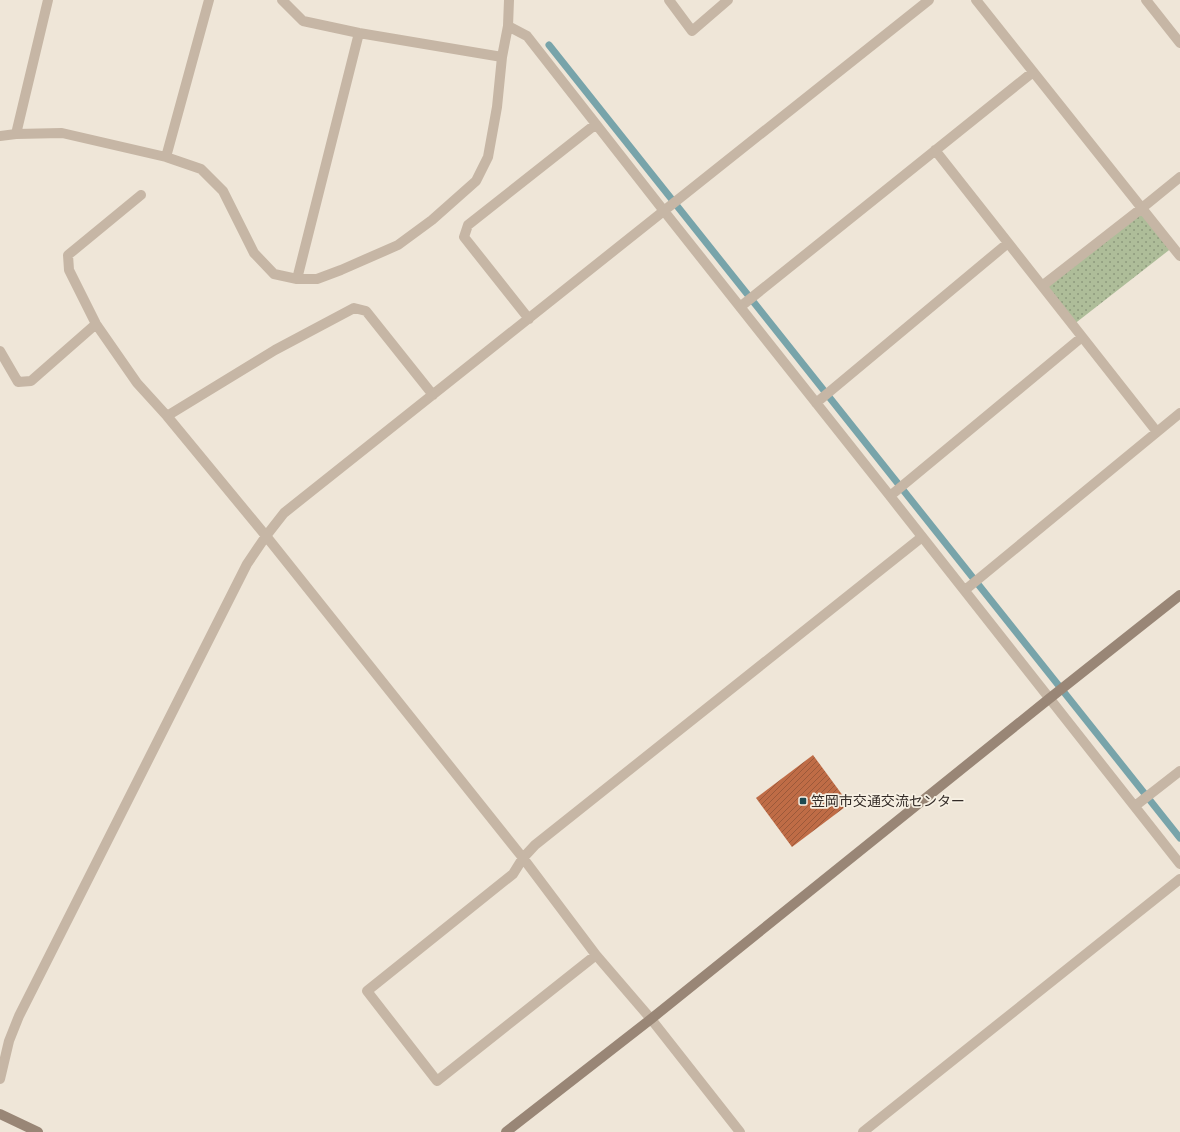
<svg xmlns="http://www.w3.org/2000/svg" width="1180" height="1132" viewBox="0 0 1180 1132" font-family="'Archivo Narrow','Noto Sans JP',sans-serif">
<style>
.park{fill:url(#park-dots)}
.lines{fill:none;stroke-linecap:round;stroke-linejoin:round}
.stream{stroke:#78a4aa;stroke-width:7}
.building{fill:url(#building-hatch)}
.street{stroke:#c6b6a5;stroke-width:10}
.secondary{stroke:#998676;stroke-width:10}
.poi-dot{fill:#1e4a51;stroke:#f7f0e3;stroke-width:1.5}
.labels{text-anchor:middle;stroke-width:3.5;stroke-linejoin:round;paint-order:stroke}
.poi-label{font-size:14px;fill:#322a26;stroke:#f7f0e3;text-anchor:start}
</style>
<defs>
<pattern id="park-dots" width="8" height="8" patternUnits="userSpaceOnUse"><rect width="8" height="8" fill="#aebd99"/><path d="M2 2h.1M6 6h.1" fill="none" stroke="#8e9a7d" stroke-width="1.8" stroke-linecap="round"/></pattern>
<pattern id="building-hatch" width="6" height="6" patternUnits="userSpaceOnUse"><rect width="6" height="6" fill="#bf6c46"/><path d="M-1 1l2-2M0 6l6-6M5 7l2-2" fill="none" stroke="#9c593a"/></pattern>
</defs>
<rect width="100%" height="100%" fill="#efe6d8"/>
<path class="park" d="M1142 208 1173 247 1073 325 1042 286Z"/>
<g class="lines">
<path class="stream" d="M549 45 1180 838"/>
</g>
<path class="building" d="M813 755 849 804 792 847 756 798Z"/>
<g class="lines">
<path class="street" d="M282 0 303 21 359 33 502 57
M669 0 692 31 728 0
M976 0 1180 256
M1146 0 1180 43
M508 26 527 36 664 211 890 496 1180 864
M16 134 48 0
M0 136 16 134 62 133 166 157 201 169 223 191 254 253 274 274 297 279H317L341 270 398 245 432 220 476 181 488 157 497 107 502 57 508 26 509 0
M935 150 1157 432
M166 157 209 0
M141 195 68 255 69 270 96 324 137 383 167 416 266 536 523 858 596 955 651 1019 740 1132
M297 279 359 33
M1042 286 1142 208 1180 177
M740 307 1033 72
M529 319 464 237 468 225 596 124
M0 351 18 382 31 381 96 324
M816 403 1008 243
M167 416 275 350 354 308 366 311 433 395
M890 496 1082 337
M965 590 1180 413
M1135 806 1180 771
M596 955 437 1081 367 991 513 874 523 858 535 845 922 537
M0 1079 9 1041 19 1016 247 564 266 536 284 513 929 0
M863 1132 1180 879"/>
<path class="secondary" d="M0 1114 38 1132
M506 1132 651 1019 1050 698 1180 595"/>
</g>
<rect class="poi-dot" x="799" y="797" width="8" height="8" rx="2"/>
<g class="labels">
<g class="poi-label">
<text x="811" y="806">笠岡市交通交流センター</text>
</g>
</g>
</svg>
